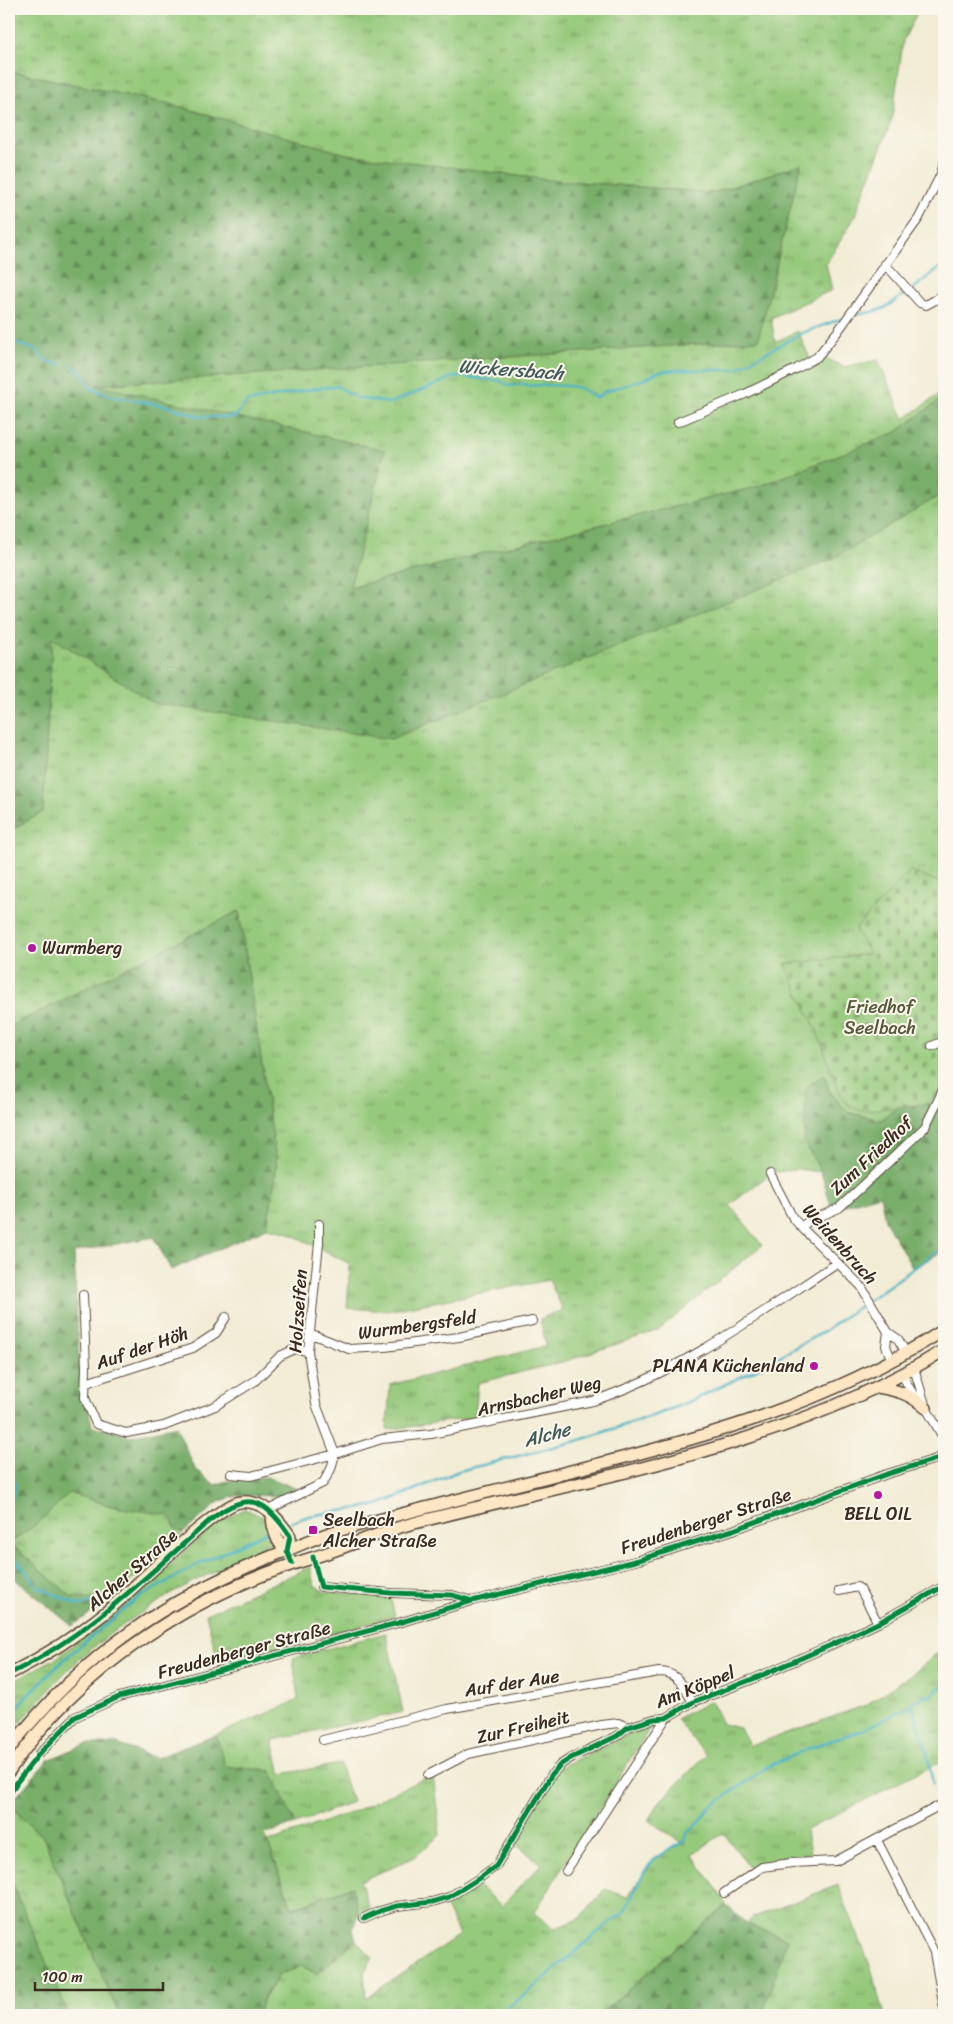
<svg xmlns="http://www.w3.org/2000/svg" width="953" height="2024" viewBox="0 0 953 2024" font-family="Sriracha,sans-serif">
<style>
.grass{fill:url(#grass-tufts);stroke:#687a4c}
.forest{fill:url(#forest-firs);stroke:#5a6c44}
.cemetery{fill:url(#cemetery-stones);stroke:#687a4c}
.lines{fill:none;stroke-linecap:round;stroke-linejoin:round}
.stream{stroke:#48b3c6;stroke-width:2.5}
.street-casing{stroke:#564739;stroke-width:10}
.secondary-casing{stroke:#564739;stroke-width:14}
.street{stroke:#fff;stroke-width:8}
.secondary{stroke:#fce6c4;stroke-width:11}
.cycleway-casing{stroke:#fbf7ec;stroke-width:8}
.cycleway{stroke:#00873e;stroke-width:5}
.poi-dot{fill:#b5179e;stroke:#fbf7ec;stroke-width:2}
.labels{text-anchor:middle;stroke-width:4;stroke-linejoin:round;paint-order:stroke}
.poi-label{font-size:18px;fill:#3b2a1e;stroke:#fbf7ec;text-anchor:start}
.park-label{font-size:18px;fill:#565a3a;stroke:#fbf7ec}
.street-label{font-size:18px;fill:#3b2a1e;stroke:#fbf7ec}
.water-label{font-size:19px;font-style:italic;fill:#405a59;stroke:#fbf7ec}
</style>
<defs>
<pattern id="grass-tufts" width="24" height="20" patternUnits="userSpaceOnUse" patternTransform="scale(1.25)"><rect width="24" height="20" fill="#95c97b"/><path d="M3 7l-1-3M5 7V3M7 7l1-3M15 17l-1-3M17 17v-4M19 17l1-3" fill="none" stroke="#7ba364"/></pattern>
<pattern id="forest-firs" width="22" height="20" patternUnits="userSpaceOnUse" patternTransform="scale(1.25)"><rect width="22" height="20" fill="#78ad6b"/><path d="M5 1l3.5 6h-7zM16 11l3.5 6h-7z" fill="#648d57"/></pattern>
<pattern id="cemetery-stones" width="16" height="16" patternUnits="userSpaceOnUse" patternTransform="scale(1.25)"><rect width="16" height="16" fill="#95c97b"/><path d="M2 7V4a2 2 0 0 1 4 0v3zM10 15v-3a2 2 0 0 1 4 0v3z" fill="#7ba364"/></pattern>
</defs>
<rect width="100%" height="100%" fill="#fbf7ec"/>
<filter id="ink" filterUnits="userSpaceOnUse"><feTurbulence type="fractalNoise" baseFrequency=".02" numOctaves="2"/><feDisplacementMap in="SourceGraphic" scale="10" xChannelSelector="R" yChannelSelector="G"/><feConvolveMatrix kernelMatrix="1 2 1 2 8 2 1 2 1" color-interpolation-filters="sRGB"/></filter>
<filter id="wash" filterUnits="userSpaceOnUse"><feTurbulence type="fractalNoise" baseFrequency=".0096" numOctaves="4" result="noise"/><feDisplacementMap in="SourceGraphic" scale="20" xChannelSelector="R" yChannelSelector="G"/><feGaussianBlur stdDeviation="1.12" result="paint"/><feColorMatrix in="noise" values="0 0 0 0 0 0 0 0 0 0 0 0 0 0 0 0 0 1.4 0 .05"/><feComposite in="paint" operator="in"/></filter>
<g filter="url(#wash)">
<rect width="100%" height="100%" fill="#f2ecd5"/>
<path class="grass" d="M9 9H919L903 41 892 119 853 220 826 264 832 290 771 318 775 342 798 331 810 359 824 357 843 367 878 360 904 419 944 391V397L895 433 760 486 484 553 350 588 94 385 758 340 801 164 713 193 542 179 346 154 170 104 9 71Z
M944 493V1080L905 1102 881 1120 847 1112 829 1091 804 1141 821 1172 795 1169 771 1173 730 1205 762 1245 659 1330 566 1361 478 1383 475 1417 387 1430 390 1385 546 1346 540 1319 563 1310 549 1280 387 1311 347 1308 350 1264 287 1232 267 1228 277 1166 239 911 9 1027V831L43 812 51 636 154 703 832 559Z
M69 1493 115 1507 169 1515 176 1529 183 1533 111 1599 72 1597 9 1543 37 1524Z
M245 1509 265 1518 268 1529 269 1543C244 1562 212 1571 185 1586 145 1609 105 1635 72 1666 49 1688 29 1712 9 1737V1683L58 1657 163 1571 215 1524Z
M310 1567 314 1585 325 1592 390 1596 395 1616 219 1665 206 1614Z
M386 1633 403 1712 273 1740 281 1774 340 1764 352 1802 295 1824 271 1771 225 1766 216 1735 298 1700 293 1658Z
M944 1647V1758L938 1763 806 1830 810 1853 751 1870 724 1833 692 1854 718 1891 726 1905 599 2015H258L262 2001 280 1974 302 1965 317 1974 356 1940 373 1958 364 1972 366 1998 459 1935 445 1905 477 1885 502 1906 541 1864 514 1843 560 1767 653 1723 534 1913 554 1929 580 1918 605 1889 627 1897 656 1857 683 1843 648 1820 661 1800 706 1755 676 1719 711 1701 722 1724 740 1728 750 1746 866 1705 915 1672Z
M433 1774 440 1835 415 1857 360 1881 370 1909 359 1914 351 1887 292 1908 268 1842 355 1811Z
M9 1805 43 1837 119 2015H68L9 1876Z
M838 1885 871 1968 885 2015H762L787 1939 747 1924 752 1918Z"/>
<path class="forest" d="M9 71 170 104 346 154 542 179 713 193 801 164 758 340 96 385 385 450 350 588 484 553 760 486 895 433 944 397V493L832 559 391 739 154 703 52 637 43 812 9 831Z
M239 911 277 1166 267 1228 171 1270 154 1237 74 1252 79 1367 92 1426 131 1436 176 1426 195 1469 214 1485 235 1479 267 1477 298 1489 280 1496 240 1495 220 1501 183 1533 176 1529 169 1515 115 1507 69 1493 37 1524 10 1543 72 1597 111 1599 72 1626 9 1574V1027Z
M825 1074 829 1091 847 1112 881 1120 905 1102 944 1080V1250L913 1269 885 1220 880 1195 832 1209 821 1172 804 1141 806 1087Z
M216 1735 225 1766 271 1771 295 1824 265 1834 292 1908 352 1887 359 1914 353 1929 356 1940 317 1974 302 1966 280 1974 262 2001 258 2015H119L43 1837 9 1805 48 1760 86 1744H117L156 1758Z
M9 1876 69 2015H9Z
M726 1905 747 1924 787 1939 762 2015H599Z"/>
<path class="cemetery" d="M910 871 944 884V1083L935 1103 861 1111 843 1101 816 1029 785 964 869 954 855 929Z"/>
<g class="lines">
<path class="stream" d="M913 289 944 264
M856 315C880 311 885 310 904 294
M9 341 37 350 46 361 62 365
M71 366 84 374 91 388 110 396 167 406 201 417H235L247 402 312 389 337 386 357 398 391 403 456 376 501 381 509 386 525 384 528 386C537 385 566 385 575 387 583 388 590 394 596 398L606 391 645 379 657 372 675 370H734L802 333 841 319
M287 1524 309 1516 378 1505 459 1471 577 1441 661 1413 693 1400 755 1370 823 1332 944 1247
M9 1530 11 1527 9 1506 15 1490V1482
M9 1550 37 1586 77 1605 107 1602
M912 1704 927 1752 933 1784
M9 1719 26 1697 68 1656 137 1599 197 1565 270 1530
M944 1825V1830
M496 2015 521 1998 603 1928 620 1916 624 1912 646 1869 656 1858 685 1841 688 1831 695 1827 709 1808 769 1766 812 1747 860 1731 909 1707 916 1699 920 1700 923 1696H932L937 1689 944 1687"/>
</g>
</g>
<g filter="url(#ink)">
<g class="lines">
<g class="street-casing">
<path id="street" d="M885 264 920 303 926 305 937 299 944 291
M678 422 745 394 796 369 817 357 838 331 919 218 941 174 944 163
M932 1046 944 1041
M770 1174 793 1218 801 1227 861 1286 888 1332 898 1339 906 1353
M801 1227 809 1221 839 1208 896 1155 925 1127 944 1088
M83 1295 86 1367 85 1398 96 1424 126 1433 164 1426 215 1406 255 1381 280 1356 295 1349 308 1351
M888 1332 886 1346 892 1361
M309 1333 349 1349 385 1347 459 1337 532 1321
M914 1368 926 1408 944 1439
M902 1375 916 1399
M86 1383 193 1348 216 1333 226 1317
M231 1474 251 1476 335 1454 382 1439 431 1434 593 1401C682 1371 759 1314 837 1263
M268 1510 323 1483 331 1469 335 1454 316 1404 308 1351 319 1243V1224
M321 1587 391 1593 452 1595 472 1601
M839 1591 857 1587 860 1589 878 1623
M323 1740 447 1709 659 1672C679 1672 683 1687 693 1702
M39 1754 75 1717 119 1697 398 1623 472 1601 639 1560 733 1530 887 1474 936 1459 944 1454
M428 1775 468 1754 602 1725 618 1723 628 1727
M877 1840 934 1952 944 2008
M566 1871 666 1718
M724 1893 762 1867 792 1863 836 1861 944 1803
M364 1918 380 1911 397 1906 432 1902 449 1897 478 1879 496 1866 552 1774 560 1765 571 1758 617 1736 628 1727 654 1719 666 1718 693 1702 753 1679 829 1646 878 1623 944 1586"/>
</g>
<g class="secondary-casing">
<path id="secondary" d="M877 1387C897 1390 910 1394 926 1408
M272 1514C272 1526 276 1543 287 1551
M9 1674C43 1657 75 1637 105 1613 129 1593 218 1504 240 1502 264 1499 278 1519 290 1536L287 1551
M9 1749C84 1653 167 1598 280 1553 298 1546 314 1538 333 1532 411 1511 489 1492 567 1472 700 1439 828 1404 944 1330
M9 1771C79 1667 193 1594 312 1558 344 1548 375 1534 407 1525 584 1478 787 1449 944 1350"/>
</g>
<use href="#street" class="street"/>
<use href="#secondary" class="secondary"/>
<g class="cycleway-casing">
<path id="cycleway" d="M313 1557 321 1587 391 1593 452 1595 472 1601
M9 1674C86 1637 146 1577 209 1521 246 1490 264 1497 290 1536L287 1551 292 1563
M9 1796 17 1782 39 1754 75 1717 119 1697 398 1623 472 1601 639 1560 733 1530 887 1474 936 1459 944 1454
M364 1918 380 1911 397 1906 432 1902 449 1897 478 1879 496 1866 552 1774 560 1765 571 1758 617 1736 628 1727 654 1719 666 1718 693 1702 753 1679 829 1646 878 1623 944 1586"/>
</g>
<use href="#cycleway" class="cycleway"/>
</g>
</g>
<g class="poi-dot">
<circle cx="32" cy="948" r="5"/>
<circle cx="814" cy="1366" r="5"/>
<circle cx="878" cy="1495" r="5"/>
<rect x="308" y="1525" width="10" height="10" rx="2.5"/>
</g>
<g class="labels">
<g class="poi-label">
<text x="42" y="954">Wurmberg</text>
<text x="804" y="1372" text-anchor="end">PLANA Küchenland</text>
<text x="878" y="1520" text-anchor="middle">BELL OIL</text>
<text x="323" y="1526">Seelbach<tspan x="323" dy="21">Alcher Straße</tspan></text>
</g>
<g class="park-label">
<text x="880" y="1013">Friedhof<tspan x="880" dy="21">Seelbach</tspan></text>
</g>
<g class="street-label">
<text transform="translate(871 1156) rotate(-43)" y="6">Zum Friedhof</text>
<text transform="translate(840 1244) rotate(48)" y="6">Weidenbruch</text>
<text transform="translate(298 1311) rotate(-86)" y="6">Holzseifen</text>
<text transform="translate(417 1325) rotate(-8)" y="6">Wurmbergsfeld</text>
<text transform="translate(142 1348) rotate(-19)" y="6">Auf der Höh</text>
<text transform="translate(539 1396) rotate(-13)" y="6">Arnsbacher Weg</text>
<text transform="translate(706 1521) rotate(-18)" y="6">Freudenberger Straße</text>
<text transform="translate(132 1570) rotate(-41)" y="6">Alcher Straße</text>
<text transform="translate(244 1650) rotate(-15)" y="6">Freudenberger Straße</text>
<text transform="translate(512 1683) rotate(-9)" y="6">Auf der Aue</text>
<text transform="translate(695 1687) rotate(-22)" y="6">Am Köppel</text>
<text transform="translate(523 1727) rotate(-13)" y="6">Zur Freiheit</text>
</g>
<g class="water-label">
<text transform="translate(511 369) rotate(4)" y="7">Wickersbach</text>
<text transform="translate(547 1434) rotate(-15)" y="7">Alche</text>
</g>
</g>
<rect width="953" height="2024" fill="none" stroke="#fbf7ec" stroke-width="30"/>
<path d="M35 1982v8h128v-8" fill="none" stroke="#3b2a1e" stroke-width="2.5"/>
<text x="42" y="1982" font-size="15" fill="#3b2a1e" stroke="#fbf7ec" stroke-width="4" paint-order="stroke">100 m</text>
</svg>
